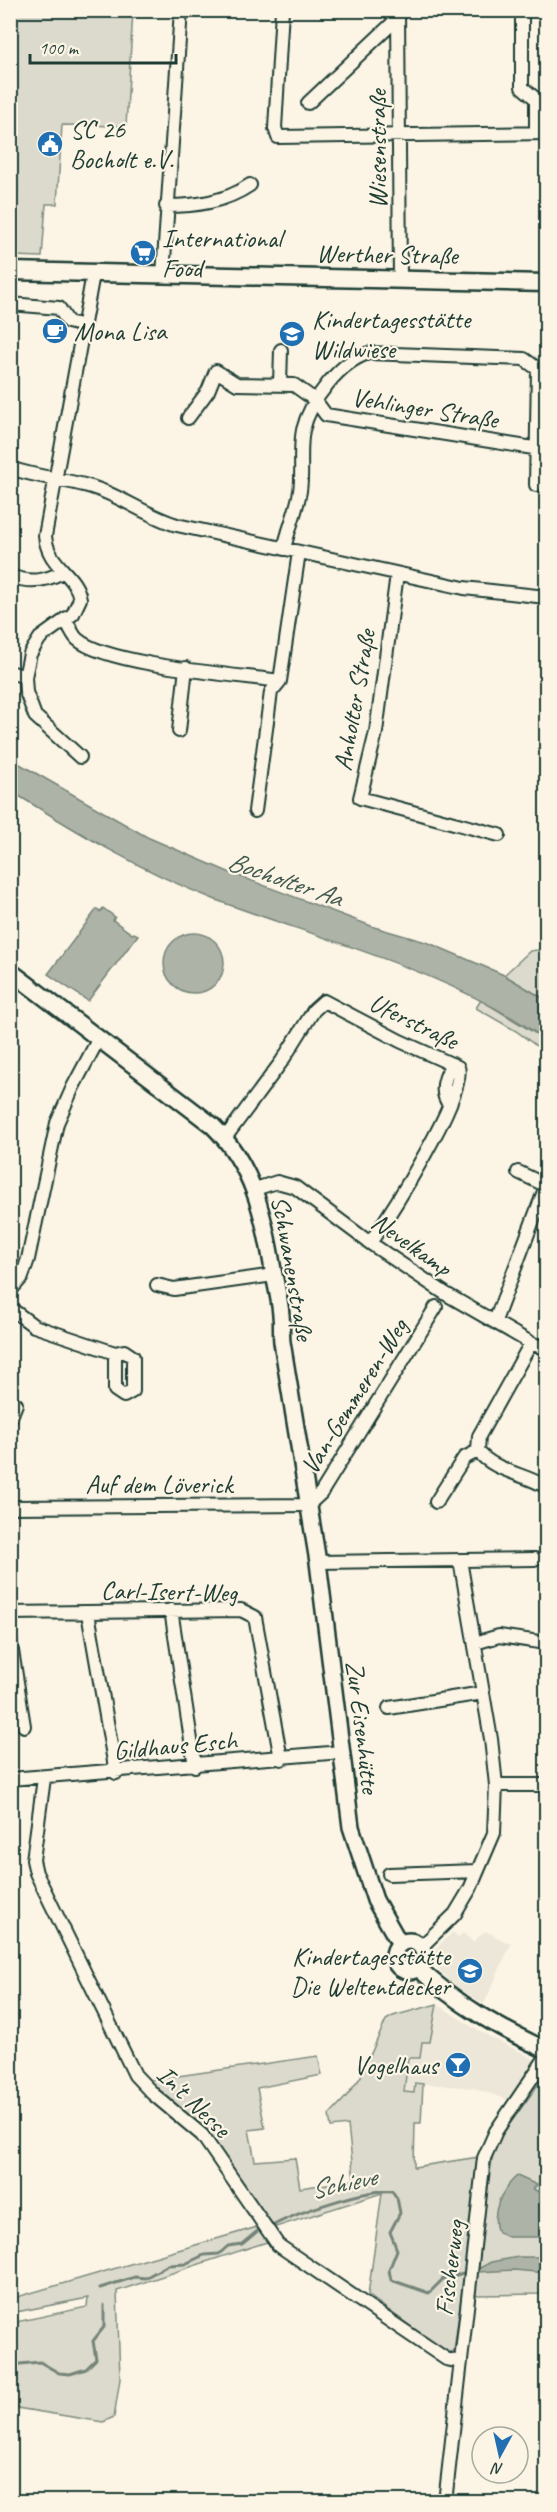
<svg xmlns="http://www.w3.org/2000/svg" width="557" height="2512" viewBox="0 0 557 2512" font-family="Caveat,sans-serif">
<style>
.built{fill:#ece7d8}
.green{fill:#dcdacc;stroke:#7e8c80;stroke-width:1.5}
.water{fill:#aeb3a7;stroke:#758479;stroke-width:1.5}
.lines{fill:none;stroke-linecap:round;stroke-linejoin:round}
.stream{stroke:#758479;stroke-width:3}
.minor-casing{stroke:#1f3d34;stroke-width:16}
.tertiary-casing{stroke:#1f3d34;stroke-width:20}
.secondary-casing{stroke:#1f3d34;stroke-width:21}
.minor{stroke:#fcf5e5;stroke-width:12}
.tertiary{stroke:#fcf5e5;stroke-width:15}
.secondary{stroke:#fcf5e5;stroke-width:16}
.labels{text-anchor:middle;stroke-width:4.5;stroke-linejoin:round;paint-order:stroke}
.poi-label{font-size:26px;fill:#1f3d34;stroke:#fcf5e5;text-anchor:start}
.street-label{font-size:26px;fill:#1f3d34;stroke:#fcf5e5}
.water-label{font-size:27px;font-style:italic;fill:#435a51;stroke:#fcf5e5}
</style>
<rect width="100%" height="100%" fill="#fcf5e5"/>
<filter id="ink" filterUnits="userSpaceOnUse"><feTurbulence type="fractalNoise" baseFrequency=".0167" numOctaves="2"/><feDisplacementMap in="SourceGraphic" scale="12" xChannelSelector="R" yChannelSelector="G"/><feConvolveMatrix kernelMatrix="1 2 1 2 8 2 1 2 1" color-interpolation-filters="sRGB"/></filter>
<g filter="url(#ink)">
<path class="built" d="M485 1931 511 1944 484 2004 453 1985 437 1967 434 1957 438 1946 453 1932 458 1937 463 1933 473 1942Z
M437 2004 477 2030 536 2060 509 2100 473 2088 415 2083 414 2093 404 2092 408 2057 422 2042H430Z"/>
<path class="green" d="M10 11H133L126 126 62 125 57 204H46L42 257 13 256 18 184 10 183Z
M546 949V1000L504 975 530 951Z
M481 1000 546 1040V1053L516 1031 476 1008Z
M437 2004 430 2042H422L420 2058H408L404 2092 414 2093 415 2083 423 2084 421 2123H415L414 2167 479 2157 454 2351 447 2353 368 2295 382 2193 276 2227 263 2214 204 2128 143 2081 318 2056 322 2075 257 2088 265 2128 249 2130 255 2161 295 2158 300 2188 354 2180 348 2125 331 2127 329 2115 345 2098 360 2078 386 2020 393 2016Z
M545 2075 546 2294 472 2295 494 2146Z
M261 2226 270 2241 117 2291 120 2379 114 2417 103 2422 11 2407V2323L87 2307 88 2298 11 2313 10 2299Z"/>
<path class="water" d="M11 759 147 837 226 871 374 927 429 943 504 975 546 1000V1040C450 971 326 941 216 900 143 872 77 832 11 791Z
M103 908 115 917 113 920 132 934 134 933 138 935 88 1001 48 974 97 909 100 912Z
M164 963a30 30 0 1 1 60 0a30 30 0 1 1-60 0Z
M517 2176 537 2185 533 2189 541 2193H546V2237H509L498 2233C490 2213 501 2190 517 2176Z
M518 2257H546V2273L514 2270 478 2272V2269L491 2262Z"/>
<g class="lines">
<path class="stream" d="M274 2225C296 2213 368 2188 392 2191L397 2198 400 2213 390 2232 397 2250 389 2270 391 2280 429 2293 443 2279 463 2273
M100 2288 135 2277 145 2278 168 2265 185 2264 204 2255 219 2254 228 2246 242 2244 260 2229
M10 2365 40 2362 59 2373 70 2374 86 2369 96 2359 93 2341 104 2327V2305"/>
<g class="minor-casing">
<path id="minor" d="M282 10 275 128 278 137 546 133
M398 10 400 280
M518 10 522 15V87L536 99V133
M308 103 398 18
M166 206C196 206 225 202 250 185
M163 275 181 10
M10 304 59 308 68 322 84 326
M280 384 281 350
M188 418 208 391 216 371 237 384 294 385 315 400 326 415 546 450
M10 468C36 477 62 479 88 486 119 494 146 516 177 525L464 588 546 597
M284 549C288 530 297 510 300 491 303 471 299 450 303 430 310 401 340 361 369 353L524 359 538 369 536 485
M397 574 376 732 360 798 499 835
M10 576C29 583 45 582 62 572
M65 619C69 625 72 634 77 639 106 665 237 675 280 681L299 552
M10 672 25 677
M179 731 186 668
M80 757 35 716 26 692 25 677 30 654 40 638 73 614 80 599C76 573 48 567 45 536L93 274
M255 811 271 692 280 681
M449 1104C439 1092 445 1076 452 1064
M225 1138 282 1061 314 1010 324 1001 400 1041 458 1067C468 1093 388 1217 370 1243
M518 1172 545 1185
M255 1189 277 1182 295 1187 370 1243 446 1294 531 1343 546 1349
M157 1285 174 1289 274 1275
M10 1291 22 1277 28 1259 57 1123 73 1087 99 1038
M10 1308 34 1326 115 1353 124 1351 133 1357V1391L124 1396 115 1390V1353
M495 1321 546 1186
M531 1343 479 1436 478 1451C493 1471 526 1474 546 1487
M10 1419 16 1404
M436 1502 464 1458 478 1451
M10 1507 308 1505 321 1493 436 1307
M318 1562 535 1559
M171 1610 195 1766
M10 1613 241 1610 255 1617 281 1759
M88 1613 116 1773
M10 1638 24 1726
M475 1643 499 1636 546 1643
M389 1708 483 1693
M44 1778 33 1860 36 1873 135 2075 153 2094 202 2135 278 2245 446 2359 460 2362
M10 1779 342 1752
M496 1785H546
M389 1874 477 1871
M421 1947 455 1914 470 1889 494 1833 496 1785 491 1739 460 1560
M445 2502 484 2158 496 2131 546 2057"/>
</g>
<g class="tertiary-casing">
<path id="tertiary" d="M10 971 212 1125C253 1165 264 1215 273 1270 276 1285 280 1300 281 1315 282 1324 281 1333 282 1342L318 1562 351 1827 375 1900 400 1944
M394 1956a15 15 0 1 1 30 0a15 15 0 1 1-30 0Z
M418 1968C458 2005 497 2027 546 2050"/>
</g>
<g class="secondary-casing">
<path id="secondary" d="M10 271 546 283"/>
</g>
<use href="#minor" class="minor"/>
<use href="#tertiary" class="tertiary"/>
<use href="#secondary" class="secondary"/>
</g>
</g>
<defs>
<g id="civic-disc" transform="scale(1.35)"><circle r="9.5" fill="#1f6fb2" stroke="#fcf5e5"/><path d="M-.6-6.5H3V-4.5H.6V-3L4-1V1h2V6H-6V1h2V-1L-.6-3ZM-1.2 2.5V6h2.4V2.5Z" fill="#fff"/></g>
<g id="supermarket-disc" transform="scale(1.35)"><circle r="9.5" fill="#1f6fb2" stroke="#fcf5e5"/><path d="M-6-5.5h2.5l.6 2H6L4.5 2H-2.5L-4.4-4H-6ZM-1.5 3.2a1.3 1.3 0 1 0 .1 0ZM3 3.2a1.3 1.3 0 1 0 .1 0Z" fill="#fff"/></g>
<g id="cafe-disc" transform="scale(1.35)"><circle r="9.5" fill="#1f6fb2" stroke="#fcf5e5"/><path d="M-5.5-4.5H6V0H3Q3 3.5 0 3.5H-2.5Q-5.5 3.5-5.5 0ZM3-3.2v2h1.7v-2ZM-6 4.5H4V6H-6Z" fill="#fff"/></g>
<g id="school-disc" transform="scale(1.35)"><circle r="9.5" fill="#1f6fb2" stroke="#fcf5e5"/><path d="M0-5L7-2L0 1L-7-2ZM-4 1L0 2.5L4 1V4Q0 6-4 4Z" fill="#fff"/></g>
<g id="bar-disc" transform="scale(1.35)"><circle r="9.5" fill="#1f6fb2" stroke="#fcf5e5"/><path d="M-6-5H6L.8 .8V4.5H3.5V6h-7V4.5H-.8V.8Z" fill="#fff"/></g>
</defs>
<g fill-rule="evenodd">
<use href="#civic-disc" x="50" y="144"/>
<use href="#supermarket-disc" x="143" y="253"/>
<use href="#cafe-disc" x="55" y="331"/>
<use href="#school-disc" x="292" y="334"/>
<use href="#school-disc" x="470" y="1971"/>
<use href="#bar-disc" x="458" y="2065"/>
</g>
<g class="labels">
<g class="poi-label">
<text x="70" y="138">SC 26<tspan x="70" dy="30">Bocholt e.V.</tspan></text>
<text x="162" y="247">International<tspan x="162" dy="30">Food</tspan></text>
<text x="312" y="328">Kindertagesstätte<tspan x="312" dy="30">Wildwiese</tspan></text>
<text x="74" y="340">Mona Lisa</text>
<text x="450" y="1965" text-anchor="end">Kindertagesstätte<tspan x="450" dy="30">Die Weltentdecker</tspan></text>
<text x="438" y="2074" text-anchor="end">Vogelhaus</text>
</g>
<g class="street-label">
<text transform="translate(377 149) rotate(-90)" y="9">Wiesenstraße</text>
<text transform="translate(387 254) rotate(1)" y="9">Werther Straße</text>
<text transform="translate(425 408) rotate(9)" y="9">Vehlinger Straße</text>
<text transform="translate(354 700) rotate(-80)" y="9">Anholter Straße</text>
<text transform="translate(414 1021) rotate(26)" y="9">Uferstraße</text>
<text transform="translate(412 1244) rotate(35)" y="9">Nevelkamp</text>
<text transform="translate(293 1268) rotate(80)" y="9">Schwanenstraße</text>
<text transform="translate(354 1396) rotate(-58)" y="9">Van-Gemmeren-Weg</text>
<text x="159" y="1493">Auf dem Löverick</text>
<text transform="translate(169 1591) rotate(1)" y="9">Carl-Isert-Weg</text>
<text transform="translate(363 1727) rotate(83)" y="9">Zur Eisenhütte</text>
<text transform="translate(175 1745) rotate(-5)" y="9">Gildhaus Esch</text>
<text transform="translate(194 2101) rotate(44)" y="9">In't Nesse</text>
<text transform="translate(449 2268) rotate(-83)" y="9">Fischerweg</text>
</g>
<g class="water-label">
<text transform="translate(285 879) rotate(19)" y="9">Bocholter Aa</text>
<text transform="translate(343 2183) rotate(-12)" y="9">Schieve</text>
</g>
</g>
<rect width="557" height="2512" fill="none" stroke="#fcf5e5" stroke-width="36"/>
<rect x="18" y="18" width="521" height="2476" fill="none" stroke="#1f3d34" stroke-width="2" filter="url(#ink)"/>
<g transform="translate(500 2455) rotate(188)"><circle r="28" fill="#fcf5e5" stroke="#a4ab9e" stroke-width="1.5"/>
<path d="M0-4.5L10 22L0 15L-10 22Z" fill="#1f6fb2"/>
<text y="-9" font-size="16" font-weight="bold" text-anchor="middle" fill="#1f3d34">N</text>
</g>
<path d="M30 54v9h146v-9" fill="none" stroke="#1f3d34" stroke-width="3"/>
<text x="39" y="54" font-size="18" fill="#1f3d34" stroke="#fcf5e5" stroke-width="4.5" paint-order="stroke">100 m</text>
</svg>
